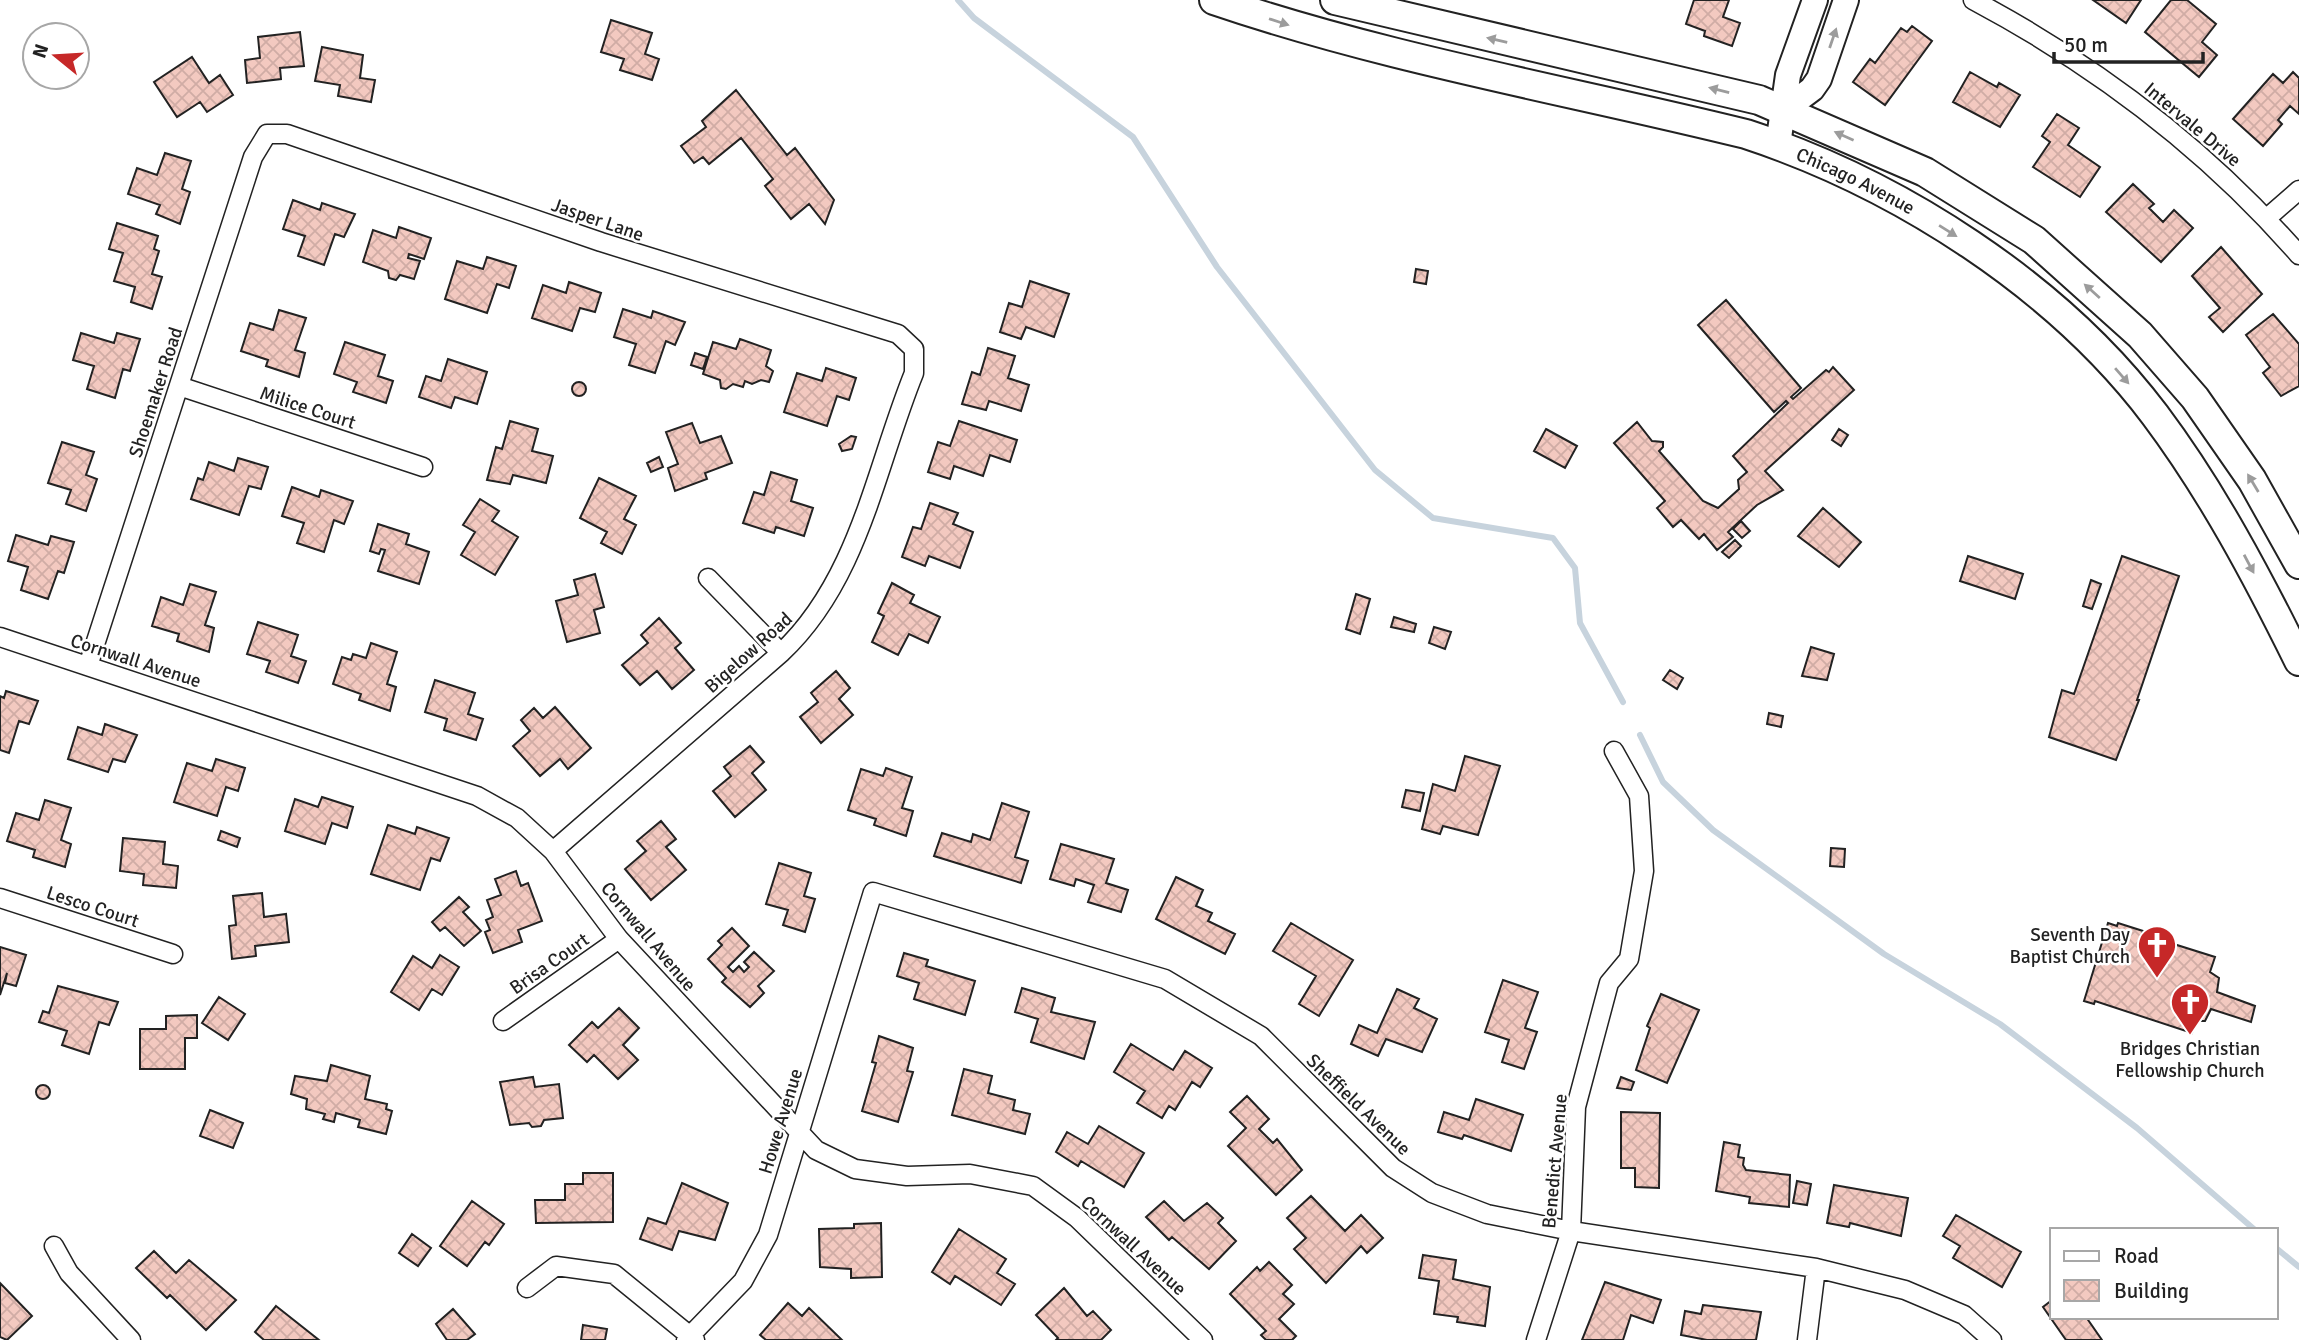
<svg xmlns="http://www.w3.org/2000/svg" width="2299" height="1340" viewBox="0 0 2299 1340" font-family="Signika,sans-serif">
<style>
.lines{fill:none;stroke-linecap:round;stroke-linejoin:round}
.stream{stroke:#c7d3dd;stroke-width:6}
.building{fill:url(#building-cross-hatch);stroke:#222;stroke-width:2}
.street-casing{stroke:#222;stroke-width:21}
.secondary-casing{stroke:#222;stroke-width:28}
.primary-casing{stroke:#222;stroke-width:32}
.street{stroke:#fff;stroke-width:18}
.secondary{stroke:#fff;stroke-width:24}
.primary{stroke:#fff;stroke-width:28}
.oneway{fill:#9c9c9c}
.labels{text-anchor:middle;stroke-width:5;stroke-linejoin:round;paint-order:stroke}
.street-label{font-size:19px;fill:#222;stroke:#fff}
.poi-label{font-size:19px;fill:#222;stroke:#fff;text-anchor:end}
</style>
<defs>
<pattern id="building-cross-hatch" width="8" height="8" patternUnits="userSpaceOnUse" patternTransform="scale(1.75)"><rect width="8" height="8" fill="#f3c9c0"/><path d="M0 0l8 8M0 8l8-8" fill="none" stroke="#d0aca5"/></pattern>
</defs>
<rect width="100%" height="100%" fill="#fff"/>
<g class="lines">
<path class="stream" d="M958 0 974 18 1133 137 1217 267 1375 470 1433 518 1553 538 1575 568 1580 623 1623 702
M1640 735 1663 782 1713 830 1884 954 2000 1024 2137 1128 2255 1230
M2276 1248 2299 1267"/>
</g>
<path class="building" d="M1694 0H1729L1723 17 1740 23 1732 46 1704 36 1705 31 1686 24Z
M2093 0H2141L2126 23Z
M2171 0H2187L2216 24 2202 42 2217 55 2199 77 2145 32Z
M611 20 652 33 645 54 659 59 652 80 620 70 624 59 601 52Z
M1912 26 1932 41 1885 105 1853 82 1870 59 1875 63 1901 28 1907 32Z
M300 32 304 66 280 68 281 79 247 83 245 60 260 58 258 37Z
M322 47 363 55 360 78 375 80 371 102 338 96 340 85 315 81Z
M192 57 209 83 220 75 233 95 207 112 200 102 177 117 154 82Z
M1970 72 1997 87 1999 83 2020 95 2000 127 1953 102Z
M2293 72 2299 78V114L2290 106 2278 120 2282 124 2263 146 2233 119 2273 74 2283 83Z
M736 90 787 155 795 148 834 200 825 224 809 204 791 219 765 186 773 179 741 138 709 164 703 157 694 163 681 146 706 127 702 121Z
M2057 114 2079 128 2068 145 2100 167 2080 197 2033 167 2050 142 2042 136Z
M165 153 191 161 182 189 190 192 180 224 156 214 160 205 128 194 137 168 157 175Z
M2133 184 2154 204 2149 208 2163 222 2174 210 2193 228 2161 262 2106 212Z
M293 200 320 210 322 203 355 214 344 237 335 234 324 265 298 256 305 236 283 229Z
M117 223 158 236 154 249 159 251 152 274 162 277 152 309 131 302 135 287 114 281 123 253 109 249Z
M399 227 431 238 424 259 409 254 408 258 420 261 414 279 400 275 396 280 389 278 388 271 363 262 373 230 396 238Z
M2221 247 2262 294 2223 332 2209 317 2220 308 2192 276Z
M487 257 516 266 509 288 497 284 487 313 445 299 457 261 483 269Z
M1416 269 1428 271 1426 284 1414 282Z
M1030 281 1069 294 1054 337 1026 327 1021 339 1000 332 1009 303 1022 307Z
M569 282 601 293 595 312 580 308 572 331 532 318 543 285 566 293Z
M1726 300 1801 388 1791 397 1793 399 1826 370 1829 372 1833 367 1854 390 1765 471 1783 490 1757 505 1728 532 1733 537 1717 550 1704 534 1699 539 1681 520 1673 527 1657 508 1665 501 1614 443 1637 422 1652 441 1663 442V447L1659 451 1703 501 1718 508 1739 489 1738 480 1747 472 1733 456 1788 403 1786 401 1774 412 1698 325Z
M623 309 651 318 653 311 685 322 675 345 666 341 655 373 629 365 636 344 614 337Z
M279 310 306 318 295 350 305 353 299 377 266 366 268 360 241 351 250 323 273 330Z
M2273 314 2299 344V386L2281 396 2263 373 2270 367 2246 335Z
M81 333 114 343 117 333 140 339 130 371 123 369 115 398 87 389 94 366 73 360Z
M740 339 771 350 766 366 773 371 769 382 761 380 752 384 745 381 743 387 733 384 726 389 721 388 720 380 703 374 713 342 736 349Z
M345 342 385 355 378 376 393 381 386 403 353 392 357 382 334 374Z
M988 348 1015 356 1008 378 1029 385 1021 411 989 401 986 410 962 404 972 372 980 375Z
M695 353 707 357 703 369 691 365Z
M448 359 487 372 477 404 455 397 451 408 419 397 426 376 441 381Z
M826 368 856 378 849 400 837 396 827 426 784 412 797 373 822 381Z
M572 389a7 7 0 1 1 14 0a7 7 0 1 1-14 0Z
M510 421 538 429 532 451 553 456 546 483 513 475 510 484 487 480 496 447 502 449Z
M959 421 1017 440 1010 462 990 455 983 476 954 466 950 479 928 472 938 442 950 446Z
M692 423 700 443 721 436 732 463 705 473 707 479 675 491 668 468 678 464 666 432Z
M1546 429 1577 446 1565 468 1534 451Z
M1839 429 1848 435 1841 446 1832 440Z
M851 436 856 437 852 449 842 451 839 444Z
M62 442 94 452 86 475 97 479 86 511 66 504 71 490 48 483Z
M659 457 663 467 651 472 647 463Z
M238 458 268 467 261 489 249 486 239 515 191 499 198 478 203 480 209 462 234 471Z
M771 472 797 480 791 501 813 508 804 536 776 527 774 533 743 523 754 492 764 495Z
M599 478 636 496 624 519 636 525 622 554 601 543 607 532 580 518Z
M292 487 319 497 321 490 353 501 344 524 334 520 324 552 297 543 304 523 282 516Z
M480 499 499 511 492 521 518 537 495 575 461 555 475 532 463 525Z
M930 503 958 513 953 524 973 532 960 568 929 556 925 566 902 557 913 527 921 529Z
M1823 508 1861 542 1839 567 1798 536Z
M1741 521 1750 531 1742 538 1733 529Z
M378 524 409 534 406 544 429 552 419 584 378 571 385 550 381 549 379 554 370 551Z
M16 535 48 545 51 536 74 542 64 573 58 571 48 599 21 590 28 567 8 561Z
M1735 540 1741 546 1729 558 1722 552Z
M1968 556 2023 574 2015 599 1960 581Z
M2122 556 2179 576 2137 700H2139L2116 760 2049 737 2062 690 2074 694Z
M595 574 604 607 594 610 600 633 567 642 556 601 578 595 574 580Z
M2091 580 2101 584 2092 609 2083 606Z
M892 583 914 595 910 603 940 617 928 643 909 634 898 655 872 642 884 616 878 613Z
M190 584 216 592 205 625 214 628 209 652 177 641 179 634 152 626 161 597 183 605Z
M1356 594 1370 599 1360 634 1346 629Z
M1394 617 1416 624 1414 632 1391 627Z
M659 618 681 643 675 648 694 670 672 689 657 671 640 685 622 665 648 643 641 635Z
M258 622 298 635 291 656 306 661 298 683 266 672 270 661 247 654Z
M1434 627 1451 632 1445 649 1429 643Z
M371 643 397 652 387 684 396 687 390 711 359 700 361 694 333 684 342 657 351 660 353 654 366 658Z
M1811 647 1834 654 1827 680 1802 676Z
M1670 670 1683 678 1677 689 1663 680Z
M836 671 850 688 839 699 853 715 821 743 800 717 818 702 811 693Z
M435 680 475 693 468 714 483 719 476 740 444 730 447 719 425 712Z
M6 691 38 701 29 724 19 721 9 753 0 750V696L4 698Z
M555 707 591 748 568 769 560 759 540 776 513 746 530 731 521 720 534 708 543 718Z
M1769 713 1783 716 1781 727 1767 724Z
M105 724 137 735 125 762 113 759 108 772 68 759 78 727 102 735Z
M750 746 764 762 752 773 766 790 735 817 713 791 731 776 724 767Z
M1465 756 1500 766 1478 835 1443 826 1440 834 1422 829 1433 784 1455 791Z
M216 759 245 768 238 791 226 787 217 816 174 802 187 763 212 771Z
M886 768 912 777 902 808 913 811 906 836 874 825 876 819 848 810 861 769 883 776Z
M1406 790 1424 793 1420 811 1402 807Z
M322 797 353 807 347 828 332 823 325 844 285 831 295 799 318 807Z
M45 800 71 808 61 840 71 844 65 867 33 857 35 850 7 841 16 813 39 820Z
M1002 803 1029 812 1015 857 1028 861 1021 883 934 856 942 833 971 842 973 834 990 840Z
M661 821 676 839 666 847 686 870 651 900 625 869 646 851 637 841Z
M388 825 415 834 417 827 449 838 440 861 431 858 420 890 371 874Z
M221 831 240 838 237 847 218 840Z
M123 838 165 842 163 864 178 866 176 888 143 885 144 874 120 871Z
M1061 844 1114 859 1106 883 1128 890 1121 912 1088 902 1094 885 1076 879 1074 886 1050 879Z
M1831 848 1845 849 1844 867 1830 866Z
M779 863 811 873 804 896 815 899 805 932 783 925 788 910 766 904Z
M516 871 521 886 528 883 542 921 518 930 522 942 493 953 485 932 490 930 486 920 493 917 487 900 501 895 495 879Z
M1176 877 1203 890 1196 906 1212 913 1208 921 1235 934 1225 954 1156 919Z
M262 893 264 917 286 914 289 942 255 946 256 956 232 959 229 926 236 925 233 896Z
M459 897 469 907 463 912 481 931 464 946 445 927 440 931 432 922Z
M1291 923 1353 960 1319 1016 1299 1004 1316 976 1273 951Z
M2108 923 2117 926 2118 923 2143 931 2142 934 2215 957 2210 972 2219 978 2217 992 2255 1006 2251 1022 2211 1009 2205 1021H2195L2192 1033 2095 1001 2094 1004 2084 1001Z
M732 928 749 946 728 967 733 972 739 966 744 972 749 967 744 962 754 952 774 971 758 986 764 993 750 1007 722 982 726 978 708 959 722 945 718 941Z
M0 947 26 955 16 986 5 983 7 973 0 995Z
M904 953 928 960 926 966 975 981 965 1015 914 999 919 983 897 976Z
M440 955 459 967 442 995 432 989 419 1010 391 992 413 956 432 968Z
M1503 980 1538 992 1525 1028 1537 1032 1524 1069 1502 1062 1509 1040 1485 1032Z
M58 986 118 1002 109 1025 99 1022 89 1054 62 1045 67 1031 39 1022 43 1011 49 1013Z
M1022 988 1055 998 1051 1012 1095 1022 1084 1059 1031 1042 1038 1019 1015 1012Z
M1397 989 1419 999 1414 1008 1437 1019 1422 1052 1386 1039 1378 1056 1351 1044 1359 1025 1377 1033Z
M1661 994 1699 1010 1667 1083 1636 1070 1650 1028 1647 1026Z
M219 997 245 1014 228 1040 202 1023Z
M619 1008 639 1028 623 1045 638 1060 618 1079 594 1055 587 1062 569 1045 592 1022 598 1028Z
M197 1015V1038H185V1069H140V1029H166V1016Z
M879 1036 913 1048 907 1071 913 1072 898 1122 862 1111 876 1063 872 1062Z
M1131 1044 1173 1070 1185 1051 1212 1068 1200 1087 1192 1082 1175 1110 1169 1106 1162 1118 1137 1103 1145 1091 1114 1072Z
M331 1065 370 1076 365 1099 387 1104 386 1109 392 1111 386 1134 358 1127 360 1120 336 1113 334 1122 323 1119 325 1114 306 1109 307 1099 291 1094 295 1076 327 1081Z
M964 1069 992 1076 988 1093 1015 1100 1013 1110 1030 1114 1025 1134 952 1115Z
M533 1077 535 1087 559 1084 563 1118 544 1120 541 1126 532 1127 529 1123 510 1125 500 1082Z
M1621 1077 1634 1082 1631 1090 1617 1088Z
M36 1092a7 7 0 1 1 14 0a7 7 0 1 1-14 0Z
M1247 1096 1269 1119 1259 1129 1273 1143 1277 1139 1302 1170 1276 1195 1228 1146 1246 1128 1230 1112Z
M1476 1099 1523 1115 1511 1151 1464 1135 1462 1139 1438 1132 1444 1112 1469 1120Z
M210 1110 243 1123 233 1148 200 1136Z
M1621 1112 1660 1113 1659 1188 1635 1187V1168H1621Z
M1099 1126 1144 1153 1124 1187 1081 1161 1078 1166 1056 1152 1067 1132 1088 1144Z
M1724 1142 1740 1145 1738 1157 1744 1158 1743 1165 1746 1170 1790 1175 1789 1207 1749 1203 1750 1197 1716 1191Z
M583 1173H613V1222L536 1223 535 1200H565V1184H583Z
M1797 1181 1811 1184 1807 1205 1793 1203Z
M682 1183 728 1203 715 1240 679 1231 672 1250 640 1239 648 1218 666 1224Z
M1834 1185 1908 1198 1901 1236 1850 1223 1849 1227 1827 1223Z
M1311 1196 1345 1231 1361 1215 1383 1238 1367 1253 1361 1246 1326 1283 1294 1249 1306 1238 1287 1218Z
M472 1201 504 1224 489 1245 485 1242 467 1266 440 1246Z
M1164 1201 1184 1221 1207 1203 1223 1218 1218 1223 1236 1241 1209 1269 1172 1237 1169 1240 1146 1217Z
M1956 1215 2021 1252 2002 1287 1953 1258 1960 1246 1943 1236Z
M881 1223 882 1277 851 1278V1269L820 1267 819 1229 854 1228V1224Z
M959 1229 1006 1259 997 1273 1015 1284 1001 1305 955 1276 950 1284 932 1272Z
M412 1234 431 1248 418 1266 399 1253Z
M154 1251 176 1273 189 1260 236 1300 206 1330 170 1295 167 1298 136 1268Z
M1423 1255 1456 1260 1453 1279 1490 1287 1485 1326 1457 1322 1458 1317 1434 1314 1439 1281 1419 1278Z
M1269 1262 1292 1285 1283 1294 1294 1304 1279 1319 1296 1336 1292 1340H1266L1261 1335 1266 1331 1230 1294 1257 1267 1260 1271Z
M1605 1282 1661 1300 1653 1323 1631 1315 1623 1340H1582Z
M0 1283 32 1316 7 1340 0 1337Z
M1064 1288 1087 1316 1093 1311 1111 1330 1101 1340H1056L1058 1338 1036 1315Z
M2052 1300V1317H2086L2102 1340H2066L2043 1307Z
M788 1303 802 1316 809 1308 842 1340H766L760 1335Z
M1703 1305 1761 1312 1756 1340H1707L1681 1335 1685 1311 1701 1314Z
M276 1306 319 1340H264L255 1332Z
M453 1309 475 1334 467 1340H447L436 1324Z
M583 1325 607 1329 605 1340H581Z"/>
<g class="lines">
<g class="street-casing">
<path id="street" d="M1973 0C2097 66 2207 149 2299 255
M2267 218 2299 190
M179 386 423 467
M708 578 781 653
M0 637 477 796 517 818 553 851 619 939 816 1150 855 1169 907 1176 970 1174 1033 1186 1077 1218 1203 1340
M88 666 253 157 267 134H287L601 242 898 334 914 349V373C875 469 859 580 781 653L553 851
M0 898 173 954
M503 1021 619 939
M54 1246 69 1273 131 1340
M527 1288 556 1266 614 1274 695 1340
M686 1340 743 1281 768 1235 873 892 1165 979 1261 1036 1393 1168 1432 1193 1487 1214 1571 1231 1816 1268 1905 1290 1964 1315 1992 1340
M1536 1340 1571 1231 1576 1107 1609 983 1629 959 1644 871 1639 796 1614 751
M1807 1340 1816 1268"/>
</g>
<g class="secondary-casing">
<path id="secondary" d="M1784 110 1812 89 1819 79 1846 0
M1778 145 1788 75 1815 0"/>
</g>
<g class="primary-casing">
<g id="primary">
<path id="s1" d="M1214 0C1387 59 1568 90 1746 134 1898 184 2057 285 2155 415 2212 491 2257 576 2299 661"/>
<path d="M1335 0 1759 100 1925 172 2034 240 2140 335 2195 398 2252 480 2299 564"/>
</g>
</g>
<use href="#street" class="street"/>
<use href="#secondary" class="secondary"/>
<use href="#primary" class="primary"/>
</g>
<defs><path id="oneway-solid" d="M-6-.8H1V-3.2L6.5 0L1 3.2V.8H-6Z" transform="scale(1.75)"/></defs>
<g class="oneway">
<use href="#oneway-solid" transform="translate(1279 22) rotate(18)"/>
<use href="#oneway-solid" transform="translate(1833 38) rotate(-71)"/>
<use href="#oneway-solid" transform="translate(1497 40) rotate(-167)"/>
<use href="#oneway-solid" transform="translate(1719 90) rotate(-166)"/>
<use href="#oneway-solid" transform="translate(1844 136) rotate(-156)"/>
<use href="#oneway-solid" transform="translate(1948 231) rotate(32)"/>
<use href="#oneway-solid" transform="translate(2092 291) rotate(-138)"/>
<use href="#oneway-solid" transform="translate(2122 376) rotate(49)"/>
<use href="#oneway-solid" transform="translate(2253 483) rotate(-121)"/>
<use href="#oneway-solid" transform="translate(2249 564) rotate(62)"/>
</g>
<defs>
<g id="church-pin" transform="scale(2.0125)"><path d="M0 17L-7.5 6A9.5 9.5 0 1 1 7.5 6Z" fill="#c62828" stroke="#fff"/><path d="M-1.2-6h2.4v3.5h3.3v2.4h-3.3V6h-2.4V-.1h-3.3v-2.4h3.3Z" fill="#fff"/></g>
</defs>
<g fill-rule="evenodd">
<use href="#church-pin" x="2157" y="945"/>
<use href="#church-pin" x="2190" y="1002"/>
</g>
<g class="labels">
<g class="street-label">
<text transform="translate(2193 124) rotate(40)" y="7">Intervale Drive</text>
<text dy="7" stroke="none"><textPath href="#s1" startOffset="668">Chicago Avenue</textPath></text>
<text transform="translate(598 219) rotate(19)" y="7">Jasper Lane</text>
<text transform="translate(155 392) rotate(-72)" y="7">Shoemaker Road</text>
<text transform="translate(308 407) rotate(18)" y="7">Milice Court</text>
<text transform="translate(748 652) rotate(-42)" y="7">Bigelow Road</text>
<text transform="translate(136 660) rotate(18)" y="7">Cornwall Avenue</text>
<text transform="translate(93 906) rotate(18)" y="7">Lesco Court</text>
<text transform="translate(649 936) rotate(50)" y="7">Cornwall Avenue</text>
<text transform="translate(549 963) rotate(-35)" y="7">Brisa Court</text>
<text transform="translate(1359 1104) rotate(44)" y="7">Sheffield Avenue</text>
<text transform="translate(780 1121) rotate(-73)" y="7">Howe Avenue</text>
<text transform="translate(1554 1161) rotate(-85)" y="7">Benedict Avenue</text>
<text transform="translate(1134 1245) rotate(43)" y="7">Cornwall Avenue</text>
</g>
<g class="poi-label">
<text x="2130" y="941">Seventh Day<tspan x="2130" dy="22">Baptist Church</tspan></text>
<text x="2190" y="1055" text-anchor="middle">Bridges Christian<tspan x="2190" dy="22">Fellowship Church</tspan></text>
</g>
</g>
<rect x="2050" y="1228" width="228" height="91" fill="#ffffff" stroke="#a7a7a7" stroke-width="2"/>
<rect x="2064" y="1251" width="35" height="10" fill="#ffffff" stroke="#a7a7a7" stroke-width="2"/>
<text x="2114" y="1263" font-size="21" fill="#222222">Road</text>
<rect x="2064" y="1280" width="35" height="21" fill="url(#building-cross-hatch)" stroke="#a7a7a7" stroke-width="2"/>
<text x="2114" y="1298" font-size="21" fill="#222222">Building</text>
<g transform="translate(56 56) rotate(288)"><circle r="33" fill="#ffffff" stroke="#a7a7a7" stroke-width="2"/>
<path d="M0-5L12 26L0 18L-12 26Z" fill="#c62828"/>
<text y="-10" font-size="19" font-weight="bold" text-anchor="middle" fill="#222222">N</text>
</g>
<path d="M2054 52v10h149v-10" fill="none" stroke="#222222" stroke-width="3.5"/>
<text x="2064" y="52" font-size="21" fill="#222222" stroke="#ffffff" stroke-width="5" paint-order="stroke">50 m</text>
</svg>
